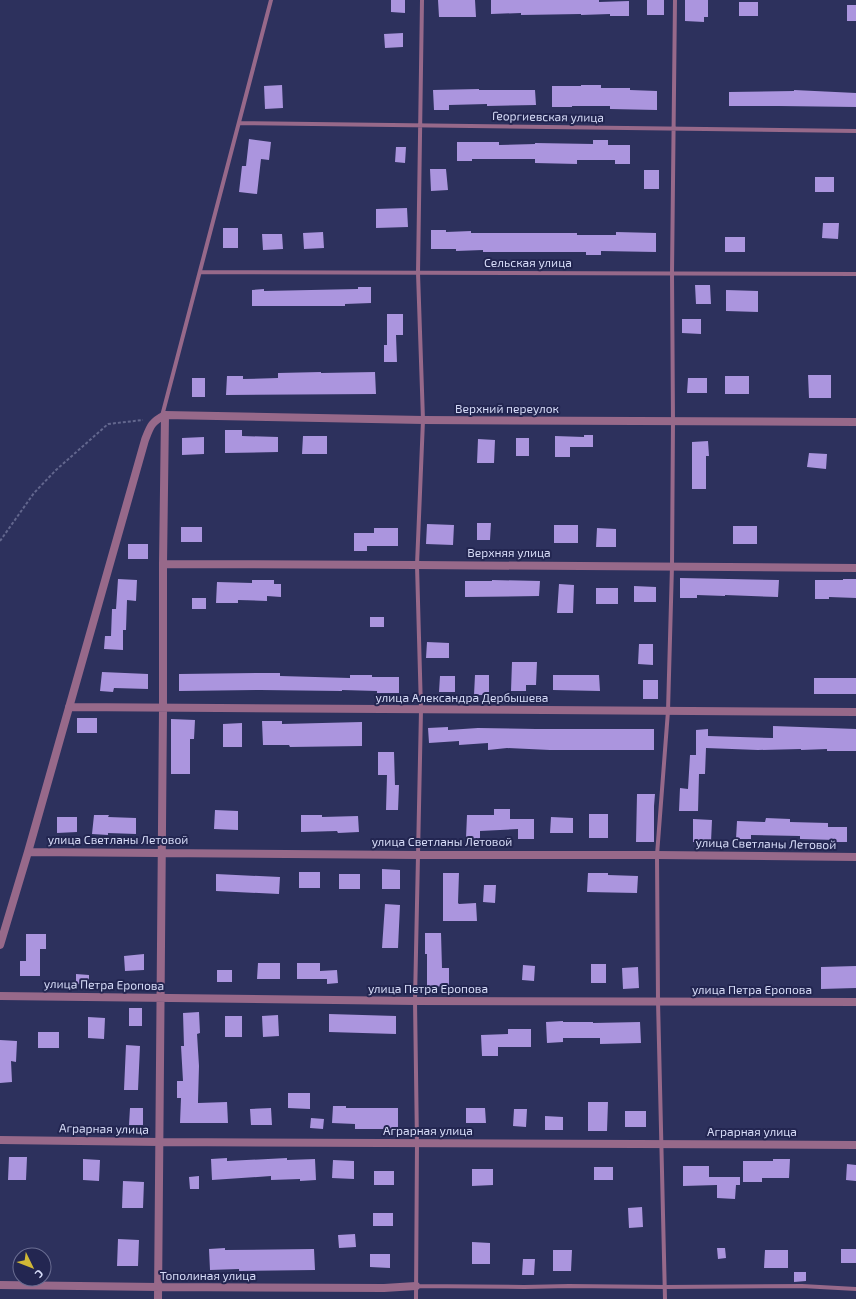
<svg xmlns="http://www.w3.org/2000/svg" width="856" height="1299" viewBox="0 0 856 1299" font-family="'Exo 2',sans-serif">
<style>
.building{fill:#ab95de}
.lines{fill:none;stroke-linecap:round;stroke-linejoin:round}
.path{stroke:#63678e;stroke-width:2;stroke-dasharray:3 2;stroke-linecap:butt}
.lane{stroke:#97698a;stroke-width:4}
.street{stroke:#97698a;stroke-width:8}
.labels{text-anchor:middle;stroke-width:4;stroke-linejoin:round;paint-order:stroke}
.street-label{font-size:12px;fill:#d6dbf7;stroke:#232651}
</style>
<rect width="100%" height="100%" fill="#2d315d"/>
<path class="building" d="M391 0H405V13L391 12Z
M438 0H475L476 17H439Z
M491 0H599V2L629 1V16H610V14L581 15V14L521 15V13L491 14Z
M647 0H664V15H647Z
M685 0H708V17H704V22L685 21Z
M739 2H758V16H739Z
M847 5H856V21H847Z
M403 33V47L385 48 384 34Z
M282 85 283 108 265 109 264 86Z
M581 85H601V88H630V90L657 91V110L610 109V106H572V107H552V86H581Z
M479 89V90H535L536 105 487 106V104L449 105V110H434L433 90Z
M794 90 856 93V107L779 106H729V92L794 91Z
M249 139 271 142 269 160 261 159 257 194 239 192 242 166H246Z
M593 140H608V145H630V164H615V160H577V164L535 163V159H472V161H457V142H499V145L535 144V143L593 144Z
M396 147H406L405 163 395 162Z
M430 169H446L448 190 431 191Z
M644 170H659V189H644Z
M815 177H834V192H815Z
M407 208 408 227 376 228V209Z
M823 223H839L838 239 822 238Z
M223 228H238V248H223Z
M431 230H446V232L471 231V233H577V235H616V232L656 233V252L601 251V255H586V252H483V250L456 251V249H431Z
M323 232 324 248 304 249 303 233Z
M262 234H282L283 249 263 250Z
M725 237H745V252H725Z
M695 285H710L711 304H696Z
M358 287H371V303L345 304V306H252V290L264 289V291L358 289Z
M726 290 758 291V312L726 311Z
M387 314H403V335H396L397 362H384V345H387Z
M682 319H701V334L682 333Z
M321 372V373L375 372 376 394 226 395 227 376H243V379L278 378V373Z
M808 375H831V398H809Z
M725 376H749V394H725Z
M192 378H205V397H192Z
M688 378H707V393H687Z
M225 430H242V436L278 437V452L225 453Z
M584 435H593V447H570V457H555V436L584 437Z
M303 436H327V454H302Z
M204 437V454L182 455V438Z
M516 438H529V456H516Z
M478 439 495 440 494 463H477Z
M708 441 709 456H706V489H692V442Z
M809 453 827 454 826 469 807 467Z
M477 523H491L490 540H477Z
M427 524 454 525 453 545 426 544Z
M554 525H578V543H554Z
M733 526H757V544H733Z
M181 527H202V542H181Z
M374 528H398V546H367V551H354V533H374Z
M597 528 616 529V547H596Z
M128 544H148V559H128Z
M680 578 779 580 778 597 725 595V596L697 595V598H680Z
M118 579 137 580 136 601 127 600 126 630H123V650L104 649 105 636H111L112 609H116Z
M843 579H856V598L829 597V599H815V580H843Z
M252 580H274V584H281V597L267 596V601L238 600V603H216L217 582 252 583Z
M492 580 540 581 539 596 465 597V581H492Z
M559 584 574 585 573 613H557Z
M634 586 656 587V602H634Z
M596 588H618V604H596Z
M192 598H206V609H192Z
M370 617H384V627H370Z
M427 642 449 643V658H426Z
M639 644H653V665L638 664Z
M512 662H537L536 685H526V691H511Z
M102 672 148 674V689L114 688 113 692 100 691Z
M260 673H280V676L350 678V675H372V677H399V693H377V691L342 690V691L260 690 179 691V674Z
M475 675H489V695H474Z
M553 675H599L600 691 553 690Z
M440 676H455V692H439Z
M814 678H856V694H814Z
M643 680H658V699H643Z
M77 718H97V733H77Z
M171 719 195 720 194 739H190V774H171Z
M262 721H282V724L362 722V746L290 747 289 745H263Z
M242 723V747H223V724Z
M773 726 856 729V751H827V749L801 750V749L758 750 706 748 705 774H699L698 811H679L680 788 688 789 690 755H696V730L708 729V736L773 738Z
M448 727V730L478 728 536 729H654V750H550L507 748 488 750V743L459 745V741L429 743 428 728Z
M378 752H394L395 785H399L398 810H386L387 775H378Z
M637 794H655L654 806V842H636Z
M494 809H510V819H534V839H518V829L480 831V839L466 838 467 815H494Z
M215 810 238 811V830L214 829Z
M589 814H608V838H589Z
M94 815H109L108 817 136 818V834L108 833V835L92 834Z
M301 815H322V817L358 816 359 832 338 833 337 831 301 832Z
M57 817H77V832L57 833Z
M551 817 573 818V833H550Z
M766 818 790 819V822L828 823V827H847V842H836V840L800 839V836L751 835V839H736L737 821 765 822Z
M693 819 712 820 711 842H693Z
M382 869 400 870V889H382Z
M299 872H320V888H299Z
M443 873H459L458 903 459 904 476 903 477 921H443Z
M588 873H608V875L638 876 637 893 587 892Z
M216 874 280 877 279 894 216 891Z
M339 874H360V889H339Z
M484 885H496L495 903 483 902Z
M385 904 400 905 398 948H382Z
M425 933H441L442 968H449V987L427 986V954H425Z
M26 934H46V949H40V976H20V961H26Z
M144 954V970L125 971 124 956Z
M258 963H280V979H257Z
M297 963H320V971L337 970 338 983 327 984V979H297Z
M591 964H606V983H591Z
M523 965 535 966 534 981 522 980Z
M856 966V988L821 989V967Z
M638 967 639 988 623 989 622 968Z
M217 970H232V982H217Z
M76 974 89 975V985L76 984Z
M129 1008H142V1026H129Z
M199 1012 200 1033 197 1034 199 1066 198 1101V1103L227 1102 228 1123H180L181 1098H177V1081H183L181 1046H184L183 1013Z
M329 1014 396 1016V1034L329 1032Z
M278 1015 279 1036 263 1037 262 1016Z
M225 1016H242V1037H225Z
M88 1017 105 1018 104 1039 88 1038Z
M563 1021V1022H593V1023L640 1022 641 1043 600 1044V1038H563V1042L547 1043 546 1022Z
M508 1029H531V1047H498V1056H482L481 1035 508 1034Z
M38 1032H59V1048H38Z
M0 1040 17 1041 16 1062 11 1061 12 1082 0 1083Z
M126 1045 140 1046 138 1090H124Z
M288 1093H310V1109L288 1108Z
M588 1102H608L607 1131H588Z
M333 1106H346V1108H398V1129H355V1124L332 1123Z
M130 1108H143V1125H129Z
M271 1108 272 1125H251L250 1109Z
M466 1108H485L486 1123H466Z
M514 1109H527L526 1127 513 1126Z
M625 1111H646V1127H625Z
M545 1116 563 1117V1130H545Z
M311 1118 324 1119 323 1129 310 1128Z
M9 1157H27L26 1180H8Z
M227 1158V1161L287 1158V1160L315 1159 316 1180 300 1181V1179L271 1180V1176L212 1180 211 1159Z
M83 1159 100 1160 99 1181 83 1180Z
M773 1159H790L789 1178H762V1182H743V1161H773Z
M333 1160 354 1161V1179L332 1178Z
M847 1164 856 1165V1181L846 1180Z
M683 1166H709V1177H740V1185H736L735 1199 717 1198V1185L683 1186Z
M594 1167H613V1180H594Z
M472 1169H493V1185L472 1186Z
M374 1171H394V1185H374Z
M199 1176V1189H190L189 1177Z
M123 1181 144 1182 143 1208H122Z
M642 1207 643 1227 629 1228 628 1208Z
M373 1213H393V1226H373Z
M355 1234 356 1247 339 1248 338 1235Z
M118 1239 139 1240 138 1266H117Z
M472 1242 490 1243V1264H472Z
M225 1248V1250L314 1249 315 1270 239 1271V1269L210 1270 209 1249Z
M717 1248H725L726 1258 718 1259Z
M841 1249H856V1263H841Z
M553 1250H572L571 1271H553Z
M765 1250H788V1268H764Z
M370 1254H390V1268L370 1267Z
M523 1259H535L534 1275H522Z
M794 1272H806V1281L794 1282Z"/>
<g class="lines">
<path class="path" d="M0 541 34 493 56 470 108 424 143 420"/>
<path class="lane" d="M239 123 856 131
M200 272 856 274
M162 416 271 0
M416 1286 524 1287 569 1286 665 1287 802 1286 856 1289
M416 1299 417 1143 415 1001 421 710 417 565 423 420 418 273 422 0
M665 1299 658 1001 657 855 668 711 672 566 673 421 672 273 675 0"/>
<path class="street" d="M163 564 417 565 856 568
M69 707 856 712
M28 852 417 855H657L856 857
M0 945 28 852 145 440C150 427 151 422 165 415L423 420 856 422
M0 996 415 1001 856 1002
M0 1140 159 1142 856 1145
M0 1285 158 1287 384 1288 416 1286
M158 1299 163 709V564L165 415"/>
</g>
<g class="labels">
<g class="street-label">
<text transform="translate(548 117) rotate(1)" y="4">Георгиевская улица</text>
<text x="528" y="267">Сельская улица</text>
<text x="507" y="413">Верхний переулок</text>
<text x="509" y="557">Верхняя улица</text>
<text x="462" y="702">улица Александра Дербышева</text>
<text x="118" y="844">улица Светланы Летовой</text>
<text x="442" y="846">улица Светланы Летовой</text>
<text transform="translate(766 844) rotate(1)" y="4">улица Светланы Летовой</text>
<text transform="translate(104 985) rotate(1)" y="4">улица Петра Еропова</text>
<text x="428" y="993">улица Петра Еропова</text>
<text x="752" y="994">улица Петра Еропова</text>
<text transform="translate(104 1129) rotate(1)" y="4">Аграрная улица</text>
<text x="428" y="1135">Аграрная улица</text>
<text x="752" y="1136">Аграрная улица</text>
<text x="208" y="1280">Тополиная улица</text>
</g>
</g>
<g transform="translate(32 1267) rotate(133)"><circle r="19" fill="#232651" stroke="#6b6e93"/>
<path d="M0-3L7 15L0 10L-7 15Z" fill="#d0b736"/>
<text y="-6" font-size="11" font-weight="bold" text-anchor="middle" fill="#d6dbf7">С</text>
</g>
</svg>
